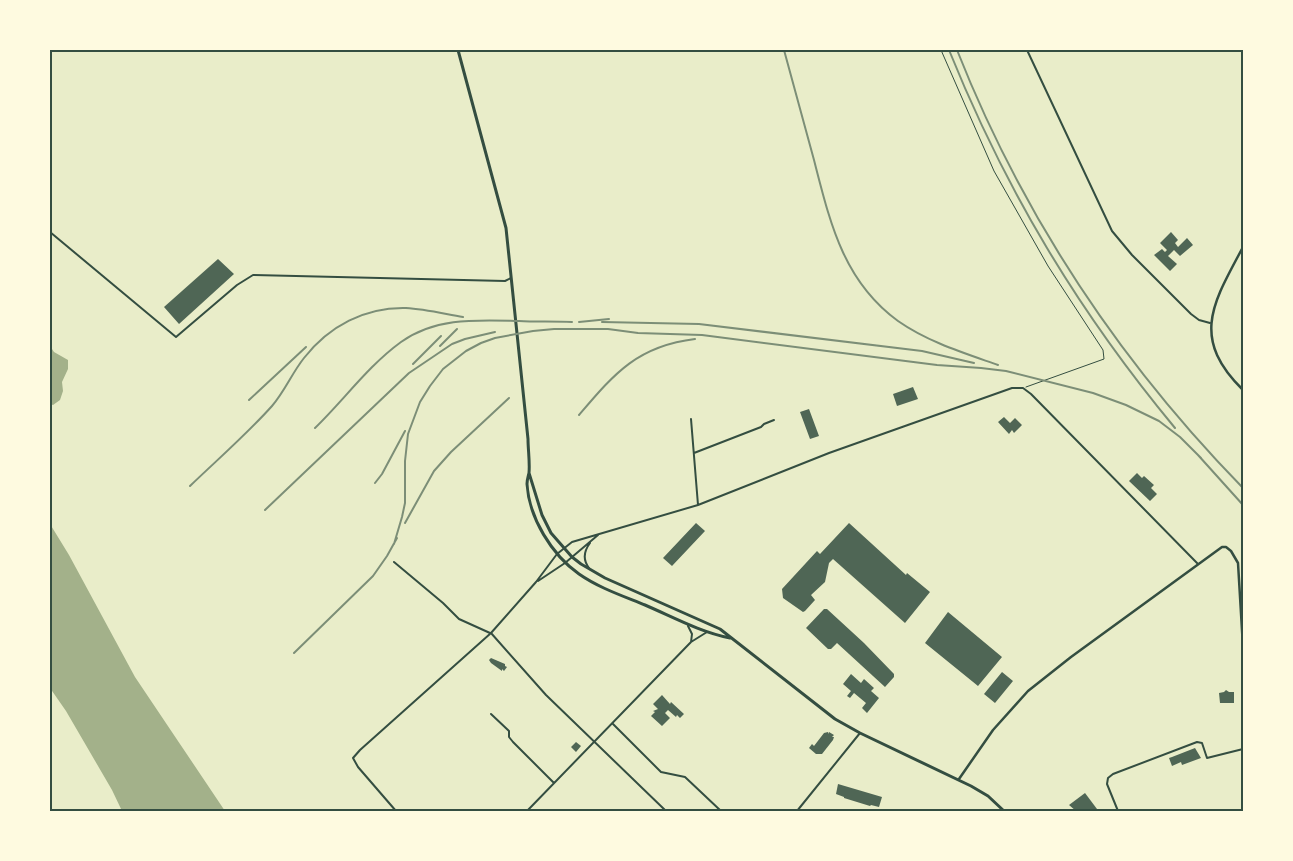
<svg xmlns="http://www.w3.org/2000/svg" width="1293" height="861" viewBox="0 0 1293 861" font-family="Manrope,sans-serif">
<style>
.water{fill:#a3b18a}
.building{fill:#4f6655}
.lines{fill:none;stroke-linecap:round;stroke-linejoin:round}
.path{stroke:#344e41;stroke-width:1}
.minor{stroke:#344e41;stroke-width:2}
.tertiary{stroke:#344e41;stroke-width:2.5}
.secondary{stroke:#344e41;stroke-width:3}
.rail{stroke:#7c8e77;stroke-width:2}
.neatline{fill:none;stroke:#344e41;stroke-width:2}
</style>
<rect width="100%" height="100%" fill="#e9edc9"/>
<path class="water" d="M50 346 54 352 68 360V369L62 382 63 391 60 400 53 405 50 404Z
M50 524 69 555 135 677 225 811H122L112 790 66 711 50 688Z"/>
<path class="building" d="M1171 232 1178 240 1175 243 1178 247 1187 238 1193 245 1180 256 1174 250 1168 256 1177 264 1170 271 1154 255 1162 249 1165 252 1167 250 1160 243Z
M218 259 234 274 179 324 164 307Z
M913 387 918 399 897 406 893 394Z
M809 409 819 436 810 439 800 412Z
M1004 417 1010 423 1015 418 1022 425 1014 433 1012 430 1009 434 998 422Z
M1137 473 1142 478 1144 476 1154 485 1151 488 1157 494 1150 501 1129 481Z
M696 523 705 531 672 566 663 558Z
M849 523 906 575 907 573 930 592 905 623 833 559 829 563 825 582 811 595 815 600 805 611 803 612 783 598 782 589 817 551 820 554Z
M824 609H827L864 643 894 674V677L885 687 837 643 831 649H828L806 628Z
M948 612 1002 657 978 686 925 643Z
M491 658 505 664V666L507 667 504 671 502 669V671L491 663 489 660Z
M1002 672 1013 681 995 703 984 694Z
M851 674 861 683 864 679 874 688 871 691 879 698 867 713 862 708 866 703 854 693 850 698 847 696 851 691 843 684Z
M1226 690 1229 692H1234V703H1220L1219 693 1224 692Z
M662 695 670 704 671 702 684 714 680 718 677 715 676 717 668 710 665 713 670 718 662 726 651 716 655 712 653 711 658 709 653 704Z
M828 732V734L829 732 834 735 832 737H834L833 740 822 754H816L809 748 812 744 814 746 824 733Z
M576 742 581 746 576 752 571 747Z
M1195 748 1201 758 1182 765 1181 762 1172 766 1169 758 1172 757Z
M838 784 882 797 879 807 871 805 870 806 844 798V797L836 794Z
M1085 793 1097 809 1094 811H1076L1069 805Z"/>
<g class="lines">
<path class="path" d="M941 50 994 171 1048 266 1103 350 1104 359 1026 387"/>
<path class="minor" d="M1027 50 1112 231 1132 255 1191 314 1199 320 1210 323
M50 232 176 337 237 285 253 275 505 281 511 278
M691 419 698 505
M694 453 761 427 764 424 774 420
M394 562 443 603 459 619 490 633
M589 568C582 559 584 551 590 543
M538 581 565 563 598 535
M688 626 692 634 691 642
M491 633 546 695 666 811
M491 714 509 731V737L513 742 554 783
M613 724 661 772 685 777 721 811
M396 811 358 767 353 758 360 750 491 633 536 582 557 554 572 542 698 505 829 453 1012 388H1023L1031 394 1198 564
M527 811 691 642 707 632
M797 811 860 733
M1118 811 1107 784 1108 778 1113 774 1197 742 1202 743 1207 758 1243 749"/>
<path class="tertiary" d="M1243 247C1213 303 1190 338 1243 390
M959 779 993 730 1028 691 1071 657 1222 547H1226L1231 551 1238 563 1243 647"/>
<path class="secondary" d="M458 50 506 228 528 439C528 450 530 462 529 473 528 477 527 480 527 484 529 518 552 555 579 574 599 588 623 596 645 605 673 617 700 632 730 638
M529 473 542 515 551 533 572 557 581 564 605 578 720 629 835 719 860 733 971 786 988 796 1004 811"/>
<path class="rail" d="M784 50C794 87 804 123 814 160 830 222 843 281 898 321 928 342 964 353 998 365
M949 50C1006 191 1078 311 1175 428
M957 50C1023 217 1118 360 1243 488
M579 322 609 319
M602 322 699 324 922 351 974 363
M440 346 457 329
M413 364 441 336
M249 400 306 347
M579 415C614 374 637 346 695 339
M315 428C344 400 368 366 401 342 436 317 477 320 519 321 536 322 554 321 572 322
M1198 455 1243 505
M375 483 382 474 405 431
M190 486C217 460 247 434 272 406 285 391 292 373 304 358 329 326 365 307 406 308 425 309 445 314 463 317
M265 510 409 373 452 344 465 339 495 332
M405 523 434 471 451 452 509 398
M394 544 402 517 405 503V461L408 434 420 402 430 386 443 369 466 351 481 343 495 338 533 331 554 329H608L638 333 702 335 937 365 981 368 1006 371 1093 393 1126 405 1159 421 1180 437 1201 458
M294 653 373 576 387 556 397 538"/>
</g>
<rect width="1293" height="861" fill="none" stroke="#fefae0" stroke-width="102"/>
<rect x="51" y="51" width="1191" height="759" class="neatline"/>
</svg>
